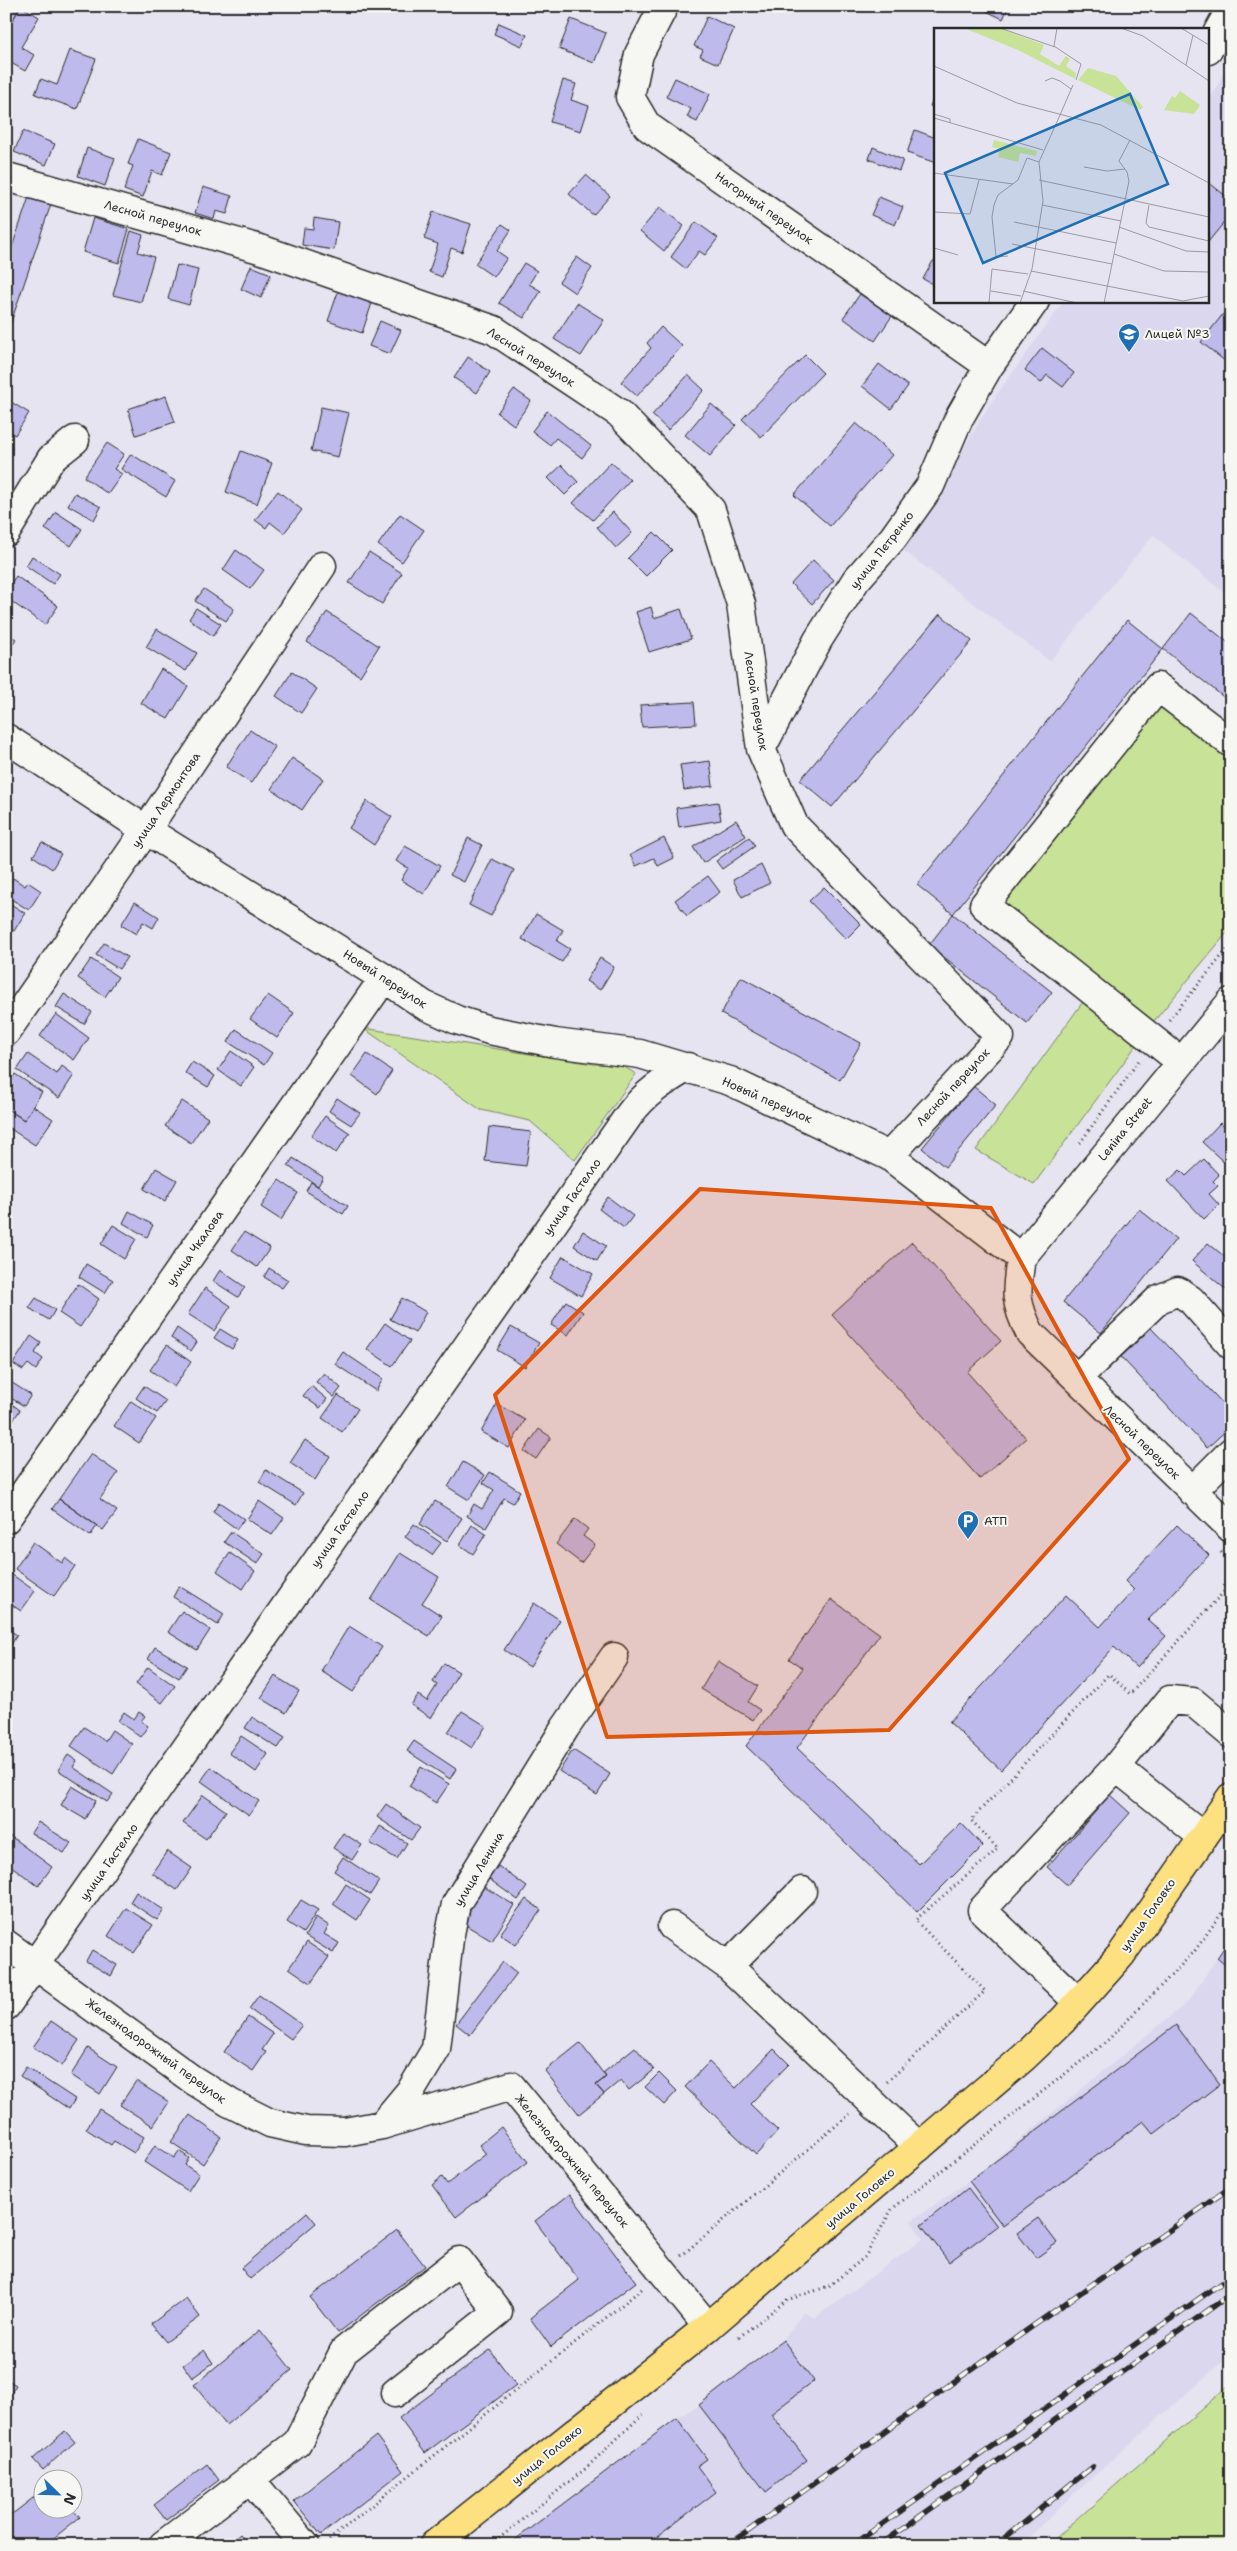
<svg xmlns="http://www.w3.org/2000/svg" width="1237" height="2551" viewBox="0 0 1237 2551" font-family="'Shantell Sans',sans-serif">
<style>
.built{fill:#dad7ef}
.green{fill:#c8e298;stroke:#7a8662}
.building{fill:#bfbaec;stroke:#2b2b2b}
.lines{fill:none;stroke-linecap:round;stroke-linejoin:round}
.minor-casing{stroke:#2b2b2b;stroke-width:31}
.major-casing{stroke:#2b2b2b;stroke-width:31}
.path{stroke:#2b2b2b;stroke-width:3;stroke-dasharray:1 4;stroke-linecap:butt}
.minor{stroke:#f6f6f2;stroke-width:28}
.major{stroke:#fde080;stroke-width:28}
.rail-casing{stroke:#2b2b2b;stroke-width:5.5}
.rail{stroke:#f6f6f2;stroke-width:4;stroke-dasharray:11;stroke-linecap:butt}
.marked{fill:#df570e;fill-opacity:0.2;stroke:#df570e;stroke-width:4;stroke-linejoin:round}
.labels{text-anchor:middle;stroke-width:4;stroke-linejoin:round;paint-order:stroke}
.street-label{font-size:12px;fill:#2b2b2b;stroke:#f6f6f2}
.poi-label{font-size:12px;fill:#2b2b2b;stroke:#f6f6f2;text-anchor:start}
.inset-road{fill:none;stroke:#9b9aa1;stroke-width:1}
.view{fill:#1f6fb2;fill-opacity:0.15;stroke:#1f6fb2;stroke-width:2.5}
.inset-edge{fill:none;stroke:#2b2b2b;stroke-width:2.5}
</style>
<rect width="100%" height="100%" fill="#e6e4f0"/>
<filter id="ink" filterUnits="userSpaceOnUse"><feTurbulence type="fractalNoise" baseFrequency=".02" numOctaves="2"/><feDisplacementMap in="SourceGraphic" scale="10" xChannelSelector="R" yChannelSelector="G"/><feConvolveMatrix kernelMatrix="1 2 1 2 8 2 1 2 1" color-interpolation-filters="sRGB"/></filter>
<g filter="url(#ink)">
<path class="built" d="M1231 55V598L1153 535 1050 661 903 550 990 404 1064 301H1208V100L1216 89Z
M1231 1937V2354L1066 2501 1022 2545H656L653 2540 716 2492 697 2466 707 2459 677 2418 699 2405 806 2459 771 2414 814 2381 783 2340 803 2312 815 2318 923 2239 911 2221 969 2181 1188 2002Z"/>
<path class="green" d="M1160 696 1231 754V928L1155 1020 1034 1184 976 1150 1098 981 997 904Z
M363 1028 594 1064 621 1065 636 1074 575 1160 530 1121 481 1110Z
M1231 2383V2545H1048Z"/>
<path class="building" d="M6 6H21L6 31Z
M21 6 39 17 21 47 34 55 25 71 6 60V31Z
M561 6H581L578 13Z
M604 6H620L618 12Z
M976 6H1009L1003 19Z
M707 16 734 29 718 64 700 56 703 50 694 46Z
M571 19 606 33 594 63 559 49Z
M499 23 527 35 522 46 494 34Z
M70 50 96 59 77 109 35 94 41 79 57 85Z
M675 78 710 94 697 122 687 117 691 109 666 97Z
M563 80 576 84 571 100 589 106 581 131 550 122Z
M936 92V109L930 106Z
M915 130 936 138V163L907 153Z
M23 131 55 144 46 165 14 152Z
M138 139 171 152 162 175 152 171 143 197 124 190 133 166 128 164Z
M873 147 903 160 899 171 869 159Z
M87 148 115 158 105 186 78 176Z
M586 175 610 196 593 215 569 194Z
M1208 182 1231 200V214L1208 242Z
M203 187 232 196 227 214 216 211 214 219 195 213Z
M29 197 51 204 6 337V265Z
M879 197 903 207 895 225 871 215Z
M660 207 684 226 664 251 640 231Z
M433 212 471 224 462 252 451 248 442 277 429 272 438 244 424 239Z
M93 218 129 229 119 263 83 252Z
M314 218 338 222 334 250 302 245 304 228 313 229Z
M696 222 718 238 705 255 699 251 686 269 671 257Z
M502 224 511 230 497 251 507 258 494 277 475 264Z
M131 231 143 235 138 252 154 257 141 302 113 295Z
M577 257 592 268 575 293 559 282Z
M933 261 936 262V286L923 279Z
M524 263 537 271 529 284 541 291 524 318 499 303Z
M177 265 198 270 189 305 168 299Z
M251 266 271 274 261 298 241 289Z
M339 289 373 300 362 333 328 321Z
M860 294 892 316 875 341 843 318Z
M577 303 604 320 581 356 554 339Z
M1231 304V366L1201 342Z
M380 321 401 330 390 354 369 346Z
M661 327 682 346 637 396 621 382 651 348 647 343Z
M1042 348 1074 373 1063 387 1047 375 1041 383 1025 370Z
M805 355 823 373 761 437 742 419Z
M468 357 490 372 477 393 454 378Z
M879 364 908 386 891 409 862 386Z
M688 375 704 390 668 430 652 415Z
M514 389 531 401 514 425 497 413Z
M166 396 175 422 136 435 128 409Z
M6 399 29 413 15 435 6 429Z
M711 404 736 425 710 456 685 435Z
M321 407 349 413 338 457 311 451Z
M547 411 591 446 582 458 556 438 550 445 532 431Z
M856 423 892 455 830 526 794 495Z
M107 443 124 454 114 469 122 474 108 494 84 477Z
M241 451 272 463 257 504 226 492Z
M131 454 175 481 166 497 121 469Z
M611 462 630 480 593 520 573 503Z
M562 465 578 482 565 495 548 478Z
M278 491 302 510 284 533 270 522 266 528 255 520Z
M75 493 101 507 94 520 68 505Z
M56 512 82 529 71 546 45 529Z
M613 512 632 533 616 548 597 527Z
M400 514 424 530 402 562 378 545Z
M654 532 672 550 646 576 628 558Z
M236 550 264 570 250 589 223 570Z
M369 552 402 573 382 604 349 583Z
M32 556 60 574 53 584 26 566Z
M813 560 834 580 812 604 791 584Z
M16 576 58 606 45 625 6 598V590Z
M204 589 234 609 226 621 195 601Z
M651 607 654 618 681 609 691 639 649 652 636 612Z
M196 608 221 624 213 636 189 619Z
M327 612 379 646 360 676 307 642Z
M1191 613 1231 645V703L1163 649Z
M940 614 972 641 832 807 800 780Z
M1127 620 1163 649 953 914 917 885Z
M157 629 197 653 186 671 146 647Z
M6 633 16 639 10 648 6 645Z
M161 669 188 686 168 719 141 703Z
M292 672 317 689 301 713 276 696Z
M694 702 696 724 642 727 640 705Z
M250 730 275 747 251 783 226 767Z
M292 758 323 779 302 810 271 789Z
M710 761 713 786 684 790 680 765Z
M367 801 392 817 374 845 349 828Z
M718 802 721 820 679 827 676 808Z
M736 820 746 836 703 863 693 847Z
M749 837 755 846 722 869 716 861Z
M468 838 482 845 464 882 450 875Z
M664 838 674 858 658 866 654 858 636 866 630 855Z
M42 842 61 854 52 869 33 856Z
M405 846 440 866 424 894 401 880 408 868 396 861Z
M492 859 514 870 491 916 469 905Z
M761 865 770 883 742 897 733 880Z
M708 876 720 892 687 916 675 900Z
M13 878 25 886 28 882 41 891 29 910 6 896V890Z
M824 887 861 924 846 939 809 901Z
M6 901 25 913 14 931 6 926Z
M135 902 159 917 153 928 143 922 136 934 121 925Z
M536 914 563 930 557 941 570 949 562 962 522 939Z
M953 914 1052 992 1027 1023 929 945Z
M104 943 127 957 119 969 96 955Z
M600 958 614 967 600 990 586 981Z
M91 959 118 977 105 997 78 978Z
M741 977 861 1043 840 1080 721 1014Z
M64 994 92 1012 84 1024 56 1007Z
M268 995 294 1013 277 1038 250 1019Z
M56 1014 89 1038 74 1060 40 1036Z
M236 1029 272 1053 264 1065 228 1042Z
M231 1051 254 1067 241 1086 218 1070Z
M28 1054 57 1074 62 1066 74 1075 59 1098 17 1070Z
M367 1054 392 1071 377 1094 352 1076Z
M192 1062 215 1076 208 1087 185 1073Z
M15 1074 42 1092 24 1120 6 1108V1088Z
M973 1086 996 1105 945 1167 922 1148Z
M337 1098 360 1113 351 1125 329 1111Z
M182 1101 208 1118 191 1143 165 1126Z
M33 1106 53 1119 35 1145 6 1126V1108L24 1120Z
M325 1116 350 1133 336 1153 311 1136Z
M1220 1123 1231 1133V1162L1228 1166 1202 1142Z
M489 1127 531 1132 526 1166 485 1161Z
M293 1158 323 1177 318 1186 288 1166Z
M1204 1159 1219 1175 1213 1181 1218 1186 1209 1194 1219 1205 1204 1219 1168 1181 1180 1170 1186 1176Z
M156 1168 177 1180 165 1201 144 1189Z
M279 1180 298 1193 281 1220 261 1207Z
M311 1182 348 1206 343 1214 306 1191Z
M608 1197 633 1216 624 1228 599 1209Z
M1139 1209 1176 1239 1101 1333 1063 1302Z
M129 1211 153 1225 147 1237 123 1223Z
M113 1225 136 1239 124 1259 101 1244Z
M583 1231 606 1246 597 1261 574 1246Z
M244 1232 270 1248 257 1267 232 1250Z
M912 1242 1001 1341 967 1372 1026 1438 980 1479 832 1315Z
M1208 1243 1231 1262V1294L1192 1261Z
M563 1256 593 1274 581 1296 550 1278Z
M86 1264 113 1280 105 1293 79 1277Z
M269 1268 288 1280 282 1288 264 1277Z
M220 1270 245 1287 238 1297 213 1281Z
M78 1284 99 1299 80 1327 59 1313Z
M205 1288 231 1306 214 1331 188 1314Z
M36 1298 55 1310 49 1320 29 1308Z
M402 1298 426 1312 415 1333 390 1319Z
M566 1301 583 1312 568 1335 551 1325Z
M385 1323 410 1341 392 1366 367 1349Z
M511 1327 539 1343 525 1367 497 1350Z
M177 1328 197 1342 191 1351 171 1338Z
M1151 1328 1231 1412V1426L1207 1448 1121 1357Z
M220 1329 238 1340 232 1349 214 1338Z
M31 1336 41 1343 35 1353 43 1359 36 1370 28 1364 23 1370 13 1364Z
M167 1345 191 1362 174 1387 150 1370Z
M343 1352 383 1379 376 1391 335 1364Z
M324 1373 341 1388 334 1397 316 1382Z
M6 1379 31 1395 24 1406 6 1395Z
M144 1386 166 1401 157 1413 136 1398Z
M311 1386 327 1399 320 1408 303 1396Z
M338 1395 358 1409 342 1432 322 1418Z
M6 1400 20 1410 6 1431Z
M131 1401 156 1418 139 1443 114 1426Z
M497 1404 525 1420 509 1448 481 1432Z
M539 1429 551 1437 536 1459 524 1451Z
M305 1440 330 1456 315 1480 290 1463Z
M91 1454 118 1473 100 1499 117 1511 103 1530 59 1499Z
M463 1462 485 1475 469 1500 448 1487Z
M266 1470 303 1493 296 1505 259 1482Z
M490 1472 520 1491 513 1503 504 1498 486 1528 467 1516 474 1504 482 1509 494 1490 483 1483Z
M59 1499 97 1526 90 1536 52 1509Z
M259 1501 284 1518 272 1535 247 1519Z
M435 1501 462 1518 447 1541 420 1524Z
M219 1502 244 1519 237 1529 213 1512Z
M575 1519 588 1529 583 1536 595 1545 581 1563 556 1544Z
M414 1524 441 1543 432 1555 405 1537Z
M472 1525 486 1534 473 1554 460 1545Z
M1177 1525 1209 1555 1148 1620 1166 1636 1137 1668 1114 1647 1001 1770 949 1722 1066 1595 1100 1627 1134 1590 1125 1581Z
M231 1532 264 1554 257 1564 224 1542Z
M33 1542 62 1563 65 1558 75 1566 54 1596 15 1569Z
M230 1553 255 1571 243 1589 217 1571Z
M400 1553 439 1577 422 1603 442 1616 429 1636 371 1600Z
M11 1574 35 1591 21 1611 6 1601V1581Z
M179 1586 224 1614 218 1625 173 1597Z
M831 1599 880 1634 797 1748 919 1864 961 1823 983 1846 917 1912 746 1746 803 1668 789 1659Z
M534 1603 560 1620 530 1667 504 1650Z
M182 1611 210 1630 197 1650 168 1632Z
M349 1626 382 1647 353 1692 321 1671Z
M6 1628 17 1635 9 1648 6 1646Z
M155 1647 187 1666 179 1678 148 1659Z
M718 1661 758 1686 748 1702 760 1710 753 1720 701 1689Z
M444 1663 459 1672 431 1718 411 1705 418 1695 427 1701 437 1685 433 1682Z
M148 1667 175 1686 162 1703 136 1684Z
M275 1676 299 1691 286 1713 261 1698Z
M462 1711 486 1726 472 1748 448 1732Z
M124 1712 134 1719 139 1712 145 1716 141 1721 148 1726 140 1737 118 1721Z
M252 1717 285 1738 278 1748 245 1728Z
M84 1727 105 1741 112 1730 132 1744 113 1774 71 1746Z
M241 1736 268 1754 256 1772 229 1753Z
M414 1741 456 1769 450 1779 407 1751Z
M573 1750 610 1774 597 1795 559 1771Z
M68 1755 77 1761 73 1767 113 1794 107 1802 58 1770Z
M211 1767 259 1801 249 1815 201 1781Z
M421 1767 449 1784 436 1803 409 1786Z
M72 1786 96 1800 85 1819 61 1805Z
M203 1795 226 1811 206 1839 183 1823Z
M1110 1795 1130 1813 1067 1885 1047 1867Z
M386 1804 420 1828 411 1840 377 1817Z
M38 1822 71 1843 64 1853 31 1833Z
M380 1826 407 1843 397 1859 370 1843Z
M6 1833 52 1867 38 1886 6 1862Z
M343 1833 362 1845 352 1860 333 1848Z
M167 1851 192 1868 177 1890 152 1873Z
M343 1857 379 1881 370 1895 334 1871Z
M498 1866 527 1887 518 1900 489 1879Z
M346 1884 370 1900 357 1920 333 1904Z
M481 1885 514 1905 492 1941 459 1921Z
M136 1892 164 1910 157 1920 130 1902Z
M526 1899 541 1910 516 1945 500 1934Z
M301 1900 318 1910 303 1933 287 1922Z
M126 1908 153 1925 134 1953 108 1936Z
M316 1917 329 1926 324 1934 339 1943 333 1953 305 1936Z
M1231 1937V1970L1217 1958Z
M307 1942 329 1957 311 1983 289 1968Z
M92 1950 117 1965 111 1976 86 1961Z
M503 1962 517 1973 470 2035 456 2024Z
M259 1995 302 2025 291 2039 249 2009Z
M248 2017 273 2034 262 2050 266 2052 253 2071 224 2052Z
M51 2021 79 2040 62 2066 33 2047Z
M1176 2025 1220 2084 1154 2134 1143 2121 1003 2226 969 2181Z
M580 2043 606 2077 596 2085 604 2094 579 2114 545 2071Z
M635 2047 654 2070 629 2090 621 2080 604 2094 596 2085 606 2077 603 2073Z
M88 2048 117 2067 100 2094 71 2075Z
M774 2049 789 2064 750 2104 778 2131 756 2155 685 2087 709 2062 736 2088Z
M26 2067 75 2099 69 2109 20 2076Z
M659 2073 677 2091 664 2105 645 2087Z
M136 2081 169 2102 153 2126 120 2105Z
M99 2109 144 2137 134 2153 114 2141 111 2145 86 2129Z
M190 2115 221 2137 203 2164 171 2142Z
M501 2127 528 2162 456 2217 432 2185 442 2177 447 2184 486 2154 479 2145Z
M155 2145 174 2158 179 2151 189 2158 185 2165 199 2174 188 2191 144 2162Z
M968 2188 997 2226 949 2262 921 2225Z
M570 2194 636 2282 551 2347 530 2318 579 2280 535 2221Z
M307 2212 316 2223 250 2279 241 2268Z
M1038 2218 1057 2243 1036 2258 1017 2233Z
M397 2230 425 2266 338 2333 310 2297Z
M186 2298 200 2317 166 2342 151 2324Z
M260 2330 292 2370 226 2425 194 2385Z
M783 2340 814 2381 771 2414 807 2460 766 2492 699 2405Z
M204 2350 213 2363 192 2378 183 2365Z
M490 2350 516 2385 425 2453 399 2418Z
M6 2379 16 2385 6 2401Z
M677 2418 707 2459 697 2466 716 2492 653 2540 656 2545H508Z
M65 2431 75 2442 43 2470 33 2459Z
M376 2436 403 2471 321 2535 294 2501Z
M207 2464 219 2480 166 2520 154 2505Z
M42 2491V2508H72L80 2517 45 2545H6V2519Z
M240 2534 249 2545H227Z"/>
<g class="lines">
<g class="minor-casing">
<path id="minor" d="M664 6 639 54 630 97 647 126 989 366
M1208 50 1231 8
M6 180 7 177 260 249 494 330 619 413 711 510 741 604 761 749 794 825 1000 1037 889 1156 1021 1258
M6 532 51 459 75 440
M6 738 146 830 384 978 424 1005 457 1020 489 1030 555 1043 640 1054 730 1081 889 1156
M761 749 818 640 856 580 893 538 930 486 959 418 989 366 1035 301
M1231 1002 1021 1258C1016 1291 1014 1302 1030 1333L1231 1528
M6 1032 146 830 322 566
M1180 1061 984 905 1158 687 1231 743
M1077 1378 1159 1299 1178 1291 1191 1300 1231 1345
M1192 1491 1231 1452
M6 1519 384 978
M1116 1767 1170 1700 1193 1702 1231 1734
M802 1891 728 1966 919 2147
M672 1926 728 1966
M6 1944 193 2080 230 2103 270 2123 306 2131 345 2132 382 2125 511 2086 708 2327
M1078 2002 982 1910 1116 1767 1203 1837
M6 2006 629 1115C645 1093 664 1081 688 1067
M382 2125 412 2089 436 2049 449 1939 456 1904 565 1728 614 1657
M252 2477 259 2490 305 2545
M163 2545 297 2443 344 2351 459 2261 498 2312 395 2393"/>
</g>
<g class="major-casing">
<path id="major" d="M434 2545 708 2327 1023 2058 1063 2020 1121 1955 1231 1797"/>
</g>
<path class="path" d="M1169 1020 1231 945
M1080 1143 1140 1059
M1221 1552 1231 1562
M887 2082 985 1991 915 1920 998 1849 971 1820 1109 1674 1130 1694 1231 1584
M681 2256 850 2114
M739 2337 787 2300 829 2286 865 2257 892 2209 1106 2042 1194 1952 1231 1900
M329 2540 643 2288
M491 2545 585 2469 643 2414"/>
<use href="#minor" class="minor"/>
<use href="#major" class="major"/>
<g class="rail-casing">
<path id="rail" d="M729 2545 959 2378 1231 2187
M853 2545 1231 2276
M880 2545 1231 2294
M996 2545 1092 2467"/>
</g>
<use href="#rail" class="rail"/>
</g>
</g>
<path class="marked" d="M700 1189 991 1208 1129 1459 889 1730 607 1737 495 1395Z"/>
<defs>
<g id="school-pin" transform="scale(1.125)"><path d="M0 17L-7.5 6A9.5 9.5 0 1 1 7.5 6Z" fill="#1f6fb2" stroke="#f6f6f2"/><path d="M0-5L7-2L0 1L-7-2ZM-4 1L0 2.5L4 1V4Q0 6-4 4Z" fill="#fff"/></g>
<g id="parking-pin" transform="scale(1.125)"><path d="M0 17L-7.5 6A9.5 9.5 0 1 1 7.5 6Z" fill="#1f6fb2" stroke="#f6f6f2"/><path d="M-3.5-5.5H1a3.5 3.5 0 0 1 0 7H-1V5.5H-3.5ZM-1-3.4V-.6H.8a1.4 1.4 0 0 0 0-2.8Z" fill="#fff"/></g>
</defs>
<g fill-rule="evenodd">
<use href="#school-pin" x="1129" y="334"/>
<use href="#parking-pin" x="968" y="1521"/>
</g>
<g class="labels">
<g class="street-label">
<text transform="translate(764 208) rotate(35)" y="4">Нагорный переулок</text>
<text transform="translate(153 218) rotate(16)" y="4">Лесной переулок</text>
<text transform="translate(531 357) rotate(32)" y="4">Лесной переулок</text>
<text transform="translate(882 550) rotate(-52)" y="4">улица Петренко</text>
<text transform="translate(756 701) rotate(81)" y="4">Лесной переулок</text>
<text transform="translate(166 800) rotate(-56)" y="4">улица Лермонтова</text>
<text transform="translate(385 979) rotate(33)" y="4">Новый переулок</text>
<text transform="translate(953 1087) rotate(-47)" y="4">Лесной переулок</text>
<text transform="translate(767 1100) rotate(24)" y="4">Новый переулок</text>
<text transform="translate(1125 1129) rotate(-51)" y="4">Lenina Street</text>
<text transform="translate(572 1197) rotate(-55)" y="4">улица Гастелло</text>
<text transform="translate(195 1248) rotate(-55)" y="4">улица Чкалова</text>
<text transform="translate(1142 1442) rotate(44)" y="4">Лесной переулок</text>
<text transform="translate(340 1529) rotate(-55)" y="4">улица Гастелло</text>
<text transform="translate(109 1862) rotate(-55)" y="4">улица Гастелло</text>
<text transform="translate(479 1869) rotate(-59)" y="4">улица Ленина</text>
<text transform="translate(1148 1915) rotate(-55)" y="4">улица Головко</text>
<text transform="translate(156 2051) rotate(36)" y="4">Железнодорожный переулок</text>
<text transform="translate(572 2161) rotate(50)" y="4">Железнодорожный переулок</text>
<text transform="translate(860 2198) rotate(-40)" y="4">улица Головко</text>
<text transform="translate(547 2455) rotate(-39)" y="4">улица Головко</text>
</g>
<g class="poi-label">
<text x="1145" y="338">Лицей №3</text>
<text x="984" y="1525">АТП</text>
</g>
</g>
<g transform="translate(934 28)">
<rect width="275" height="275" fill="#e6e4f0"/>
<path d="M30 0H66L110 17 106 26 125 38 132 28 136 31 132 38 142 45 141 51 84 22ZM154 40 182 48 209 79 206 82 144 52ZM246 63 266 77 260 86 230 82 238 68 241 70ZM60 112 103 123 102 128 86 125 84 134 64 129 66 121 58 119Z" fill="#c8e298"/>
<path class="inset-road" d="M66 0 121 19M123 0 120 18 147 36 142 52M187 0 209 8 275 53M247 0 275 17M252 37 259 7M0 38 83 75 167 97 275 155M111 53 118 50 126 53 137 61M0 86 16 91V95M126 87 139 57M0 90 109 122M150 139 173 143 191 141M0 145 79 156M105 152 275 189M108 177 187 193M215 177 212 195 215 199 275 213M0 184 36 186 45 152M80 194 182 215M185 199 252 223 275 224M78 216 178 236M0 220 24 227M180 226 230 243 275 244M74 228 62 229 58 189 60 177 64 167 84 152 93 130 105 134 126 87M97 243 249 273 275 268M57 263 87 268M89 263 143 275M55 275 58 241 94 246M86 275 98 241 109 173 105 134M170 275 195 153 193 144 185 133 196 112"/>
<path class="view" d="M196 66 234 156 49 235 11 145Z"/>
<rect width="275" height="275" class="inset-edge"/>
</g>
<rect width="1237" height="2551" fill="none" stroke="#f6f6f2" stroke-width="25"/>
<rect x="12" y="12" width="1212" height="2526" fill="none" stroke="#2b2b2b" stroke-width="2" filter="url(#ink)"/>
<g transform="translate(58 2494) rotate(113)"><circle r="24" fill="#f6f6f2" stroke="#a5a5a2"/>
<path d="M0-4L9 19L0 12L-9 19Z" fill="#1f6fb2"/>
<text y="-8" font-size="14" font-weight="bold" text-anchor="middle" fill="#2b2b2b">N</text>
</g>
</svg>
